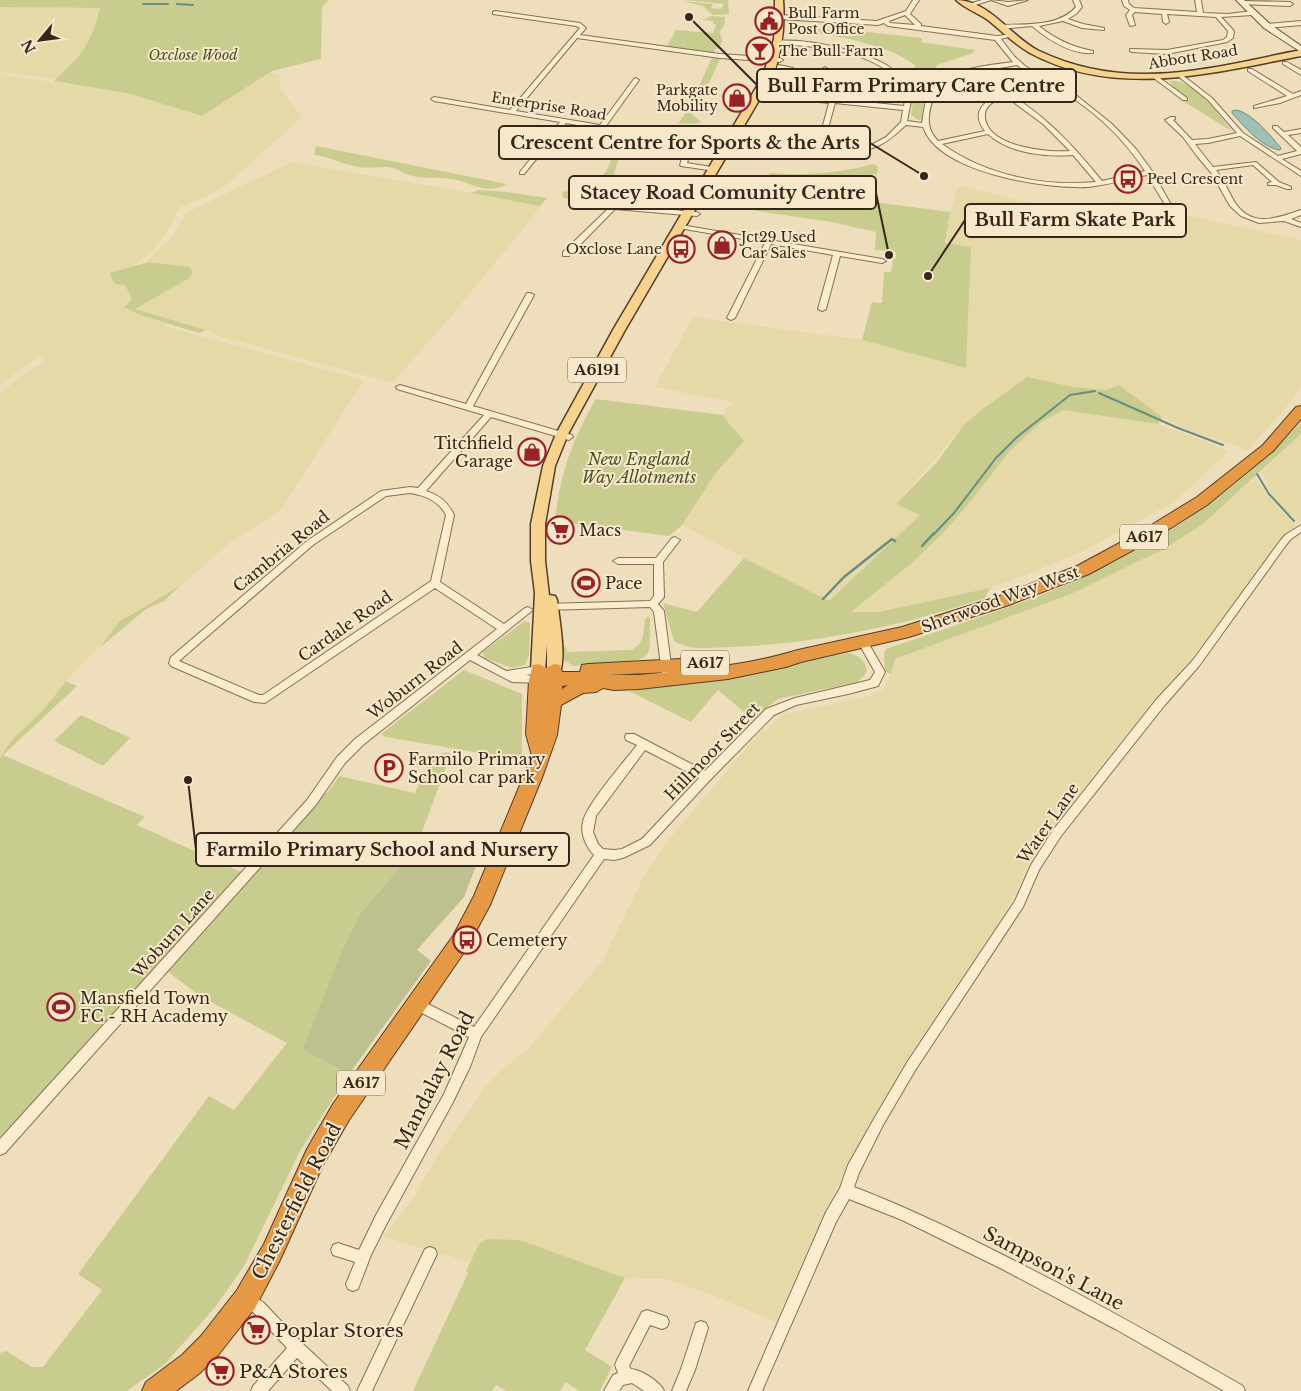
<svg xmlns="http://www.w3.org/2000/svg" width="1301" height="1391" viewBox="0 0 1301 1391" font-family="'Libre Baskerville',serif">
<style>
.farmland{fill:#e5d9a8}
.green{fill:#c8cd8f}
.cemetery{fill:#bdc18f}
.water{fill:#9fc0b5;stroke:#678d82}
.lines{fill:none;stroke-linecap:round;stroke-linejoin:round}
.stream-far1{stroke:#678d82;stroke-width:2}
.stream{stroke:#678d82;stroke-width:2.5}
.street-casing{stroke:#876e54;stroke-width:2}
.secondary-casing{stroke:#684f38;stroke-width:2}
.primary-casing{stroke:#543c29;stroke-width:3}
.highway-casing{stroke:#543c29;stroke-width:2}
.street{fill:#faecce;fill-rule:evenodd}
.secondary{fill:#faecce;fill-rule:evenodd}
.primary{fill:#f6d38f;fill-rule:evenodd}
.highway{fill:#e59945;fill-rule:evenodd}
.labels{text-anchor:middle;stroke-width:4;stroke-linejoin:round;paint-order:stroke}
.far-poi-label{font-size:14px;fill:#35261a;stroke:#f7e8cb;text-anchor:start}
.far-park-label{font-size:14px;font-style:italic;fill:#475320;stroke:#f7e8cb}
.far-street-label{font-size:14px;fill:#35261a;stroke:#f7e8cb}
.shield{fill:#f7e8cb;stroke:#6f604f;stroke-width:1}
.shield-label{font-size:15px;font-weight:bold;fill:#35261a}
.poi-label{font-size:16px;fill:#35261a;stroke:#f7e8cb;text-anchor:start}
.park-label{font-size:16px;font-style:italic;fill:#475320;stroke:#f7e8cb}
.street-label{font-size:16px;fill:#35261a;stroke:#f7e8cb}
.near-street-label{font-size:19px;fill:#35261a;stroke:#f7e8cb}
.near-poi-label{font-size:19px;fill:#35261a;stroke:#f7e8cb;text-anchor:start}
.leader{fill:none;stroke:#35261a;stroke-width:2}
.callout-dot{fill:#35261a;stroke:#f7e8cb;stroke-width:2}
.callout{fill:#f7e8cb;stroke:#35261a;stroke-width:2}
.callout-label{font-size:18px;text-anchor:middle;font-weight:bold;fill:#35261a}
</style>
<rect width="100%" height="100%" fill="#efdebb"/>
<path class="farmland" d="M0 7 100 8 93 35 85 49 56 79 0 72Z
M270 72 279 75 281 90 302 117 225 186 203 198 179 208 170 228 152 251 132 267 109 273 125 285 132 299 124 307 140 315 168 324 163 326 364 380 280 511 232 541 180 586 126 617 66 681 45 708 11 741 0 758V394L17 379 45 361 39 356 0 385V74L131 94 202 116Z
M292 162 471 193 540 206 532 218 447 321 392 383 222 337 206 330 135 309 188 279 189 267 149 262 147 261 174 235 186 213Z
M959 185 1043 206 1118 202 1129 203 1301 240V387L1284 410 1247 451 1236 445 1193 432 1162 417 1119 385 1105 390 1073 387 1027 377 981 410 964 425 897 503 920 515 828 602 682 525 715 474 744 441 722 415 733 402 655 387 693 317 862 340 966 368 971 247 945 243 950 212Z
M1063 410 1158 424 1215 445 1228 452 1174 502 1081 552 1026 575 990 588 933 601 879 612 850 613 912 563 944 532 970 502 1009 452 1040 423Z
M1301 434V522L1286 512 1271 493 1262 472Z
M1255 478 1276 506 1296 525 1282 538 1209 637 1111 753 1048 834 1034 854 1004 917 906 1062 870 1123 823 1215 776 1322 705 1292 667 1279 625 1278 520 1240 479 1244 470 1262 383 1237 412 1200 440 1152 487 1085 497 1074 529 1048 603 960 646 872 674 833 763 729 766 731 781 715 870 696 881 691 889 678 895 659 1071 594 1164 549 1203 524Z"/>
<path class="green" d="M0 0H329L322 7 321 59 272 71 202 116 131 94 54 81C81 55 91 46 100 8L0 7Z
M686 0H728L729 14 713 15 703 6 682 1 713 4 711 8 721 9 724 4Z
M711 16 725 17V23L720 32C721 41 725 38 719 48L715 49 714 53 667 46 676 30 713 33 716 25 713 24V21L702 20Z
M811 29 859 31 922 38 921 42 975 50 973 53 937 65 934 73 914 71 915 65C888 45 843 37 810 32Z
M712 58 720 59 708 85 713 86 705 96 701 97 688 110 702 123 678 124 686 112 684 110 695 95Z
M1170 81C1194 78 1219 116 1233 132L1183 101 1189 99 1174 89Z
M924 97 922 119 918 120 911 115 913 102Z
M617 132 626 133 605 205 570 200 562 197 563 192 575 190 574 194 594 195 596 190 590 186C611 176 613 154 617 132Z
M316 146 507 184C486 196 471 182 452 179 439 177 426 179 413 176 404 175 398 168 389 167 377 167 366 169 354 166 340 163 328 156 314 155Z
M874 164 878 167 877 175 873 174 866 182 854 188 851 199 950 212 945 243 971 247 966 368 862 340 872 302 882 303 884 272H891L893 259 896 258V252L875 250 876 232 831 222 751 210 770 173C805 176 840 173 874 164Z
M479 190 507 192 547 198 540 206 471 193Z
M149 262 189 267 193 272 188 279 135 309 206 330 199 333 140 315 124 307 132 299 125 285 115 284 109 273Z
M1027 377 1073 387 1105 390 1119 385 1162 417 1158 424 1063 410 1040 423 1009 452 970 502 944 532 912 563 851 612H879L990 588 985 598C903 626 819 643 733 647 713 647 691 652 674 641L663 603 697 612 744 558 829 601 920 515 896 504 937 462 964 425 981 410Z
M596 399 722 415 744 441 715 474 682 525 669 536 555 521C560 474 572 440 596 399Z
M1301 422V434L1203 524 1164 549 1071 594 895 659 891 674 885 671 884 654 886 649C941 630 997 612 1051 591 1145 553 1233 497 1301 422Z
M180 586 164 601 146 609 98 649 120 621Z
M648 616 650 618C649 656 656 660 615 662L611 664 573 666 563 659 562 650 566 646 567 652 631 650C645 644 643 633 645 619Z
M525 621 530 623 529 656 525 665 512 668 485 658 483 652Z
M848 653C859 656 864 658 867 670L864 676 857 682 778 699 752 719 718 690 691 722 629 691 716 680Z
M464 670 522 694V760L386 737 381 734Z
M66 681 77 686 3 755 145 817 137 825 243 873 0 1142V758L11 741 45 708Z
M81 715 130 738 103 766 54 741Z
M447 752 451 754 416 848 360 914 302 1050 349 1074 300 1151 244 1266 216 1306 165 1364 127 1391H0V1353L6 1351 32 1367H43L102 1290 78 1274 209 1096 234 1110 287 1043 200 996 167 971 319 797 328 792 339 776 415 793 432 756Z
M487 1239 520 1240 625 1278 585 1350 612 1367 600 1391H579L566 1382 560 1391H506L496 1385 492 1391H413L468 1273 466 1271 479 1244Z"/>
<path class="cemetery" d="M416 848 479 858 464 897 417 950 431 961 349 1074 302 1050 343 948 360 914Z"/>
<path class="water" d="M1237 110C1254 115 1270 135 1281 148L1280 150C1262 148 1244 126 1232 113V111Z"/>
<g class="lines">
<path class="stream-far1" d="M143 4H168
M177 4 193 5
M1099 393 1178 428 1223 445
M1257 474 1269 494 1294 521
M933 535 954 513 996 458 1017 437 1070 395 1095 391"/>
<path class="stream" d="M922 546 934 533
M823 599 844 577 892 539 895 541"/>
<g class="street-casing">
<path id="street" d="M913 0H919L910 14 921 24V26L997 36 1012 34V36L1001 39 1014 56 1025 66 1077 96 1112 124 1136 149 1152 171 1174 210 1173 211H1169L1147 175C1127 179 1108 185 1088 187 1046 189 938 173 923 127L906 125C897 133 889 141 878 146 868 150 856 152 845 154 794 163 742 156 692 146L687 163 717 168 718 169 715 171 681 166 680 165 686 144 566 123 524 174H520V172L560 122 434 101 431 99 434 97 510 110 580 28 576 26 493 14V12L495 11 580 23 586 28 580 35 720 54 780 58 783 60 780 62 720 58 577 38 516 111 600 125 634 79 636 78 639 80 606 126 690 140 713 146 789 155 823 154 873 144 886 137 901 122 903 110 835 103 827 132 800 135 797 133 798 132 822 129 829 103 758 96 755 94 758 92 829 99 835 77 823 70 822 69 825 67 841 76 836 99 904 106 906 94C903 90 901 84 898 81 872 50 814 46 777 44L774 42 775 41C805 38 862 50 888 66 898 73 905 82 911 92L928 94C946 68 985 66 1013 62L995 40 888 26 884 23 878 25 780 19 777 17 780 15 877 21 906 11ZM905 15 915 25 890 23 889 21ZM1017 65C1033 78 1053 86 1071 97 1100 116 1126 142 1145 171L1102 181C1085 160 1067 139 1046 121 1025 102 1000 88 976 72ZM970 73 1001 94C984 101 970 112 985 131L938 141C931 133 928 127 929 116 932 89 946 81 970 73ZM912 96 926 98 922 123 907 121ZM1005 96 1043 124 1070 151C1048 153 987 147 985 117 984 105 996 100 1005 96ZM988 134C1010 154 1046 157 1073 155L1096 182C1043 187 985 175 942 144Z
M982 0H991L969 7 966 5Z
M991 0 1008 2 1028 0 1008 6Z
M1073 0H1079L1082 7 1076 14 1068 19 1083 24 1104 28V30L1082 28 1063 21 1039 26C1055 39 1072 47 1093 51V53C1071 55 1049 40 1032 26L1000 29 997 27 1000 25C1024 24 1059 27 1076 7Z
M1122 0H1128L1129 4 1134 8 1197 12 1195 0H1201L1203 13 1228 14 1252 11 1255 13 1252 15 1221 17 1234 31 1233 38 1227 42 1167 54 1132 52 1130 51V49L1167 50 1223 40 1227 37 1228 31 1216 17 1167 14 1169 22 1166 24 1163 22 1162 14 1135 12 1132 15 1135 25 1130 26 1126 15 1130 10 1124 6Z
M1242 1 1290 2 1293 4 1290 6 1240 4V2Z
M1301 21V25L1267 28 1264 26 1267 24Z
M1283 62H1287L1301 70V75L1283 64Z
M779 65 793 68 791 81 772 80V78H786L788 70 777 68V66Z
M1248 69H1252L1293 94 1301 91V95L1280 103 1254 108V106L1287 96 1248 71Z
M1181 74 1212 98 1243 133 1278 156 1297 151 1273 128V126H1277L1284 132 1301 129V133L1288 135 1301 147V154L1282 159 1301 171V176L1240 136 1208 143 1195 144 1213 167 1256 162 1279 182 1291 187V189H1287L1276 185H1268V183L1272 182 1253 165 1216 170C1224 180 1228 191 1234 201 1251 229 1277 218 1301 210V215L1291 219 1301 223V227L1284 221 1259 223 1241 216 1230 206 1212 174 1197 156 1183 137 1165 120 1171 117H1175V119L1173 120 1192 140 1208 139 1237 133 1208 100 1179 77V75Z
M1157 76 1187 98V100H1183L1155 79 1154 78Z
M613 205 697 212 700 214 697 216 615 209 569 256H563V252L611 206Z
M681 225 882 259 886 261 882 263 840 256 826 309 822 311 818 309 833 255 771 244 735 318 731 320 727 318 765 243 679 228 677 227Z
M527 293H530L534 295 473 406 572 435 573 437 569 440 491 417 426 491C439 495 448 502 454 515L440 582 504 624 525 608 528 607 533 610 477 655 506 671 538 666 541 667 543 670 541 673 526 675 542 677 543 680 542 683 512 682 470 660 363 745 345 763 315 806 5 1153 0 1155V1139L307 800 337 757 355 739 497 629 435 588 265 703 254 702 171 666 169 663 171 657 307 541 381 491 410 487 418 488 484 415 397 389 396 387 400 385 466 404ZM410 493C424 495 439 501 446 515L431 581 263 695H259L179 661 313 545 386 496Z
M1301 525V532L1291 539 1286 545 1199 666 1164 706 1061 836 1039 870 1023 907 916 1069 883 1125 859 1173 854 1187C904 1206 952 1229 999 1253 1082 1294 1163 1340 1243 1386L1245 1391H1224L1117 1330 1000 1268 902 1220 849 1199 836 1222 762 1391H748L826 1212 840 1188 848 1165 875 1117 908 1061 1015 901 1031 865 1053 830 1156 700 1193 660 1280 541 1285 535Z
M675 537 680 540 663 562 664 597 658 604 664 611 672 673 670 676 667 677 662 673 654 612 650 607 545 610 540 607 545 604 650 601 654 596V564H618L613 561 618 558H656L672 538Z
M863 638 866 639 885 672 878 686 848 694 796 705 774 715 710 780 650 845 623 858 614 860 604 859 481 1037 470 1067 453 1102 386 1225 371 1255 358 1289 353 1291 348 1289 346 1284 355 1262 333 1255 331 1250 333 1245 338 1243 359 1250 376 1215 444 1094 469 1037 412 1008 410 1004 412 1000 416 999 420 1000 474 1027 594 855C586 847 580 833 583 822 586 805 624 762 637 745L626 740 625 737 626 734H634L705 771 766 709 795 698 870 680 875 672 858 642ZM645 750 699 778 642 839 622 849 614 850 603 849 598 844 593 832 596 816Z
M430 1247 435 1249 437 1254 372 1391H357L425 1249Z
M246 1292 263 1302 302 1343 348 1386 350 1391H332L297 1358 268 1391H251L253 1386 287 1348 253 1312 241 1304 239 1299 241 1294Z
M647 1310 667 1317 669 1322 667 1327 662 1329 650 1325 629 1366 631 1369C641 1370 660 1381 664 1391H644L632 1383 623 1385 619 1391H604L613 1375 618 1373 615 1365 617 1360 642 1312Z
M701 1321 706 1323 708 1328 695 1370 686 1391H672L681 1369 696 1323Z"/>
</g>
<g class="secondary-casing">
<path id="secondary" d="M1236 0H1244L1270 24 1301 46V52L1264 28Z"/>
</g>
<g class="primary-casing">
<path id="primary" d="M775 0H783C785 26 782 51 773 76L625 330 568 434 555 466 545 524V561L549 595 555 596 557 600C559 618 567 659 559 674L554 676 549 674 547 670V644L545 670 543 674 538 676 533 674 531 670 535 593 531 561V524L543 466 556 434 613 330 763 76 774 39Z
M956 0C989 0 1011 37 1039 51 1128 93 1210 68 1301 50V56C1211 73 1116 99 1030 53 1014 44 1002 31 988 20 978 13 964 8 956 0Z"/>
</g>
<g class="highway-casing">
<path id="highway" d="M1301 406V419L1273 451 1207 505 1152 540 1089 574 1009 605 909 637 801 662 786 667 728 679 639 689 614 690 603 688 596 692 583 693 561 705 557 735 543 775 490 905 467 948 349 1120 323 1165 280 1260 255 1308 219 1354 200 1373 176 1391H142L146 1382 182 1355 201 1336 237 1290 264 1244 307 1149 333 1104 453 936 474 896 532 756 526 734 529 680 533 665 539 664 546 668 554 664 560 665 562 672H580L582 665 588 664 699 658 705 659 708 664 705 668C737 665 768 659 798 650L902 627 997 597 1077 566 1140 532 1197 497 1263 445 1296 407ZM669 672 639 675H608ZM568 685 562 689V686Z"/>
</g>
<use href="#street" class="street"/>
<use href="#secondary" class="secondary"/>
<use href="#primary" class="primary"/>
<use href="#highway" class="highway"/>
</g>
<defs>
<g id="civic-ring" transform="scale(1.4375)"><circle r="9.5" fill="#f7e8cb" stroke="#982227" stroke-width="1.5"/><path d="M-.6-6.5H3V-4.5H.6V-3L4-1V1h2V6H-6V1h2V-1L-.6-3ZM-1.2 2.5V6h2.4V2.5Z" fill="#982227"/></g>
<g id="bar-ring" transform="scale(1.4375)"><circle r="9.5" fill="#f7e8cb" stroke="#982227" stroke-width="1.5"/><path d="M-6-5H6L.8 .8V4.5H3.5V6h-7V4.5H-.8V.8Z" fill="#982227"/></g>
<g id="shop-ring" transform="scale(1.4375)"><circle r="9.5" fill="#f7e8cb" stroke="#982227" stroke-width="1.5"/><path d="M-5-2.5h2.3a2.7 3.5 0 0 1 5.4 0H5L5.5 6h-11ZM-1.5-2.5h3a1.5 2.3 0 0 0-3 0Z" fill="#982227"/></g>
<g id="bus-ring" transform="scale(1.4375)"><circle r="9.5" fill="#f7e8cb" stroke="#982227" stroke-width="1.5"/><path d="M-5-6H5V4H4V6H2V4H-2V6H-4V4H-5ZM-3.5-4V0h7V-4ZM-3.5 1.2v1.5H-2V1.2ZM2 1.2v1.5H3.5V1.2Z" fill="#982227"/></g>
<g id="supermarket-ring" transform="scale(1.4375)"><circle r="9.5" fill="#f7e8cb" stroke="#982227" stroke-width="1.5"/><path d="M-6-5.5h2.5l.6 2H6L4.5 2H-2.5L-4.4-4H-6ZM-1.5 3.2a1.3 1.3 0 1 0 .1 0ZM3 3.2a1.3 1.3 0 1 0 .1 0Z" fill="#982227"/></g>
<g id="stadium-ring" transform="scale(1.4375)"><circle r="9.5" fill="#f7e8cb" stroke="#982227" stroke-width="1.5"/><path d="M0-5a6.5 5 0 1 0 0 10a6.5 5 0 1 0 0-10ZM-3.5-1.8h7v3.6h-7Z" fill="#982227"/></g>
<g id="parking-ring" transform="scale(1.4375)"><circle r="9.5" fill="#f7e8cb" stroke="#982227" stroke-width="1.5"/><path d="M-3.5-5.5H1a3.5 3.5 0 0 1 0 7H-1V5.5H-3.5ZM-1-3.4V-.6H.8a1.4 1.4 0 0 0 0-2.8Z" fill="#982227"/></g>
</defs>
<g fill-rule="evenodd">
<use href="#civic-ring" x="769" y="21"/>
<use href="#bar-ring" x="760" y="51"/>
<use href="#shop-ring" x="737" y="98"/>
<use href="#bus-ring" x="1128" y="179"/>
<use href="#shop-ring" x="722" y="245"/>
<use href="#bus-ring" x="681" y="249"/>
<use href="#shop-ring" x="532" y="452"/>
<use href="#supermarket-ring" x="560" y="530"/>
<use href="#stadium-ring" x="586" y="583"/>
<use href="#parking-ring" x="389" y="768"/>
<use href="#bus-ring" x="467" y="940"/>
<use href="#stadium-ring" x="61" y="1007"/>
<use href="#supermarket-ring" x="256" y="1330"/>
<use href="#supermarket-ring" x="220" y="1371"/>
</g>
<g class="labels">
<g class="far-poi-label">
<text x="788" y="18">Bull Farm<tspan x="788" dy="16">Post Office</tspan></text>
<text x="779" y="56">The Bull Farm</text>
<text x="718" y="95" text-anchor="end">Parkgate<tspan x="718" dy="16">Mobility</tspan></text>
<text x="1147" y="184">Peel Crescent</text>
<text x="741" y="242">Jct29 Used<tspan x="741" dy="16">Car Sales</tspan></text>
<text x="662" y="254" text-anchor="end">Oxclose Lane</text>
</g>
<g class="far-park-label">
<text x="193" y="60">Oxclose Wood</text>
</g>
<g class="far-street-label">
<text transform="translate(1193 57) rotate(-9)" y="5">Abbott Road</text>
<text transform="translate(549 106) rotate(9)" y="5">Enterprise Road</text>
</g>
<g class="shield">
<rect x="568" y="357.5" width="58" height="25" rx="4"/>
<rect x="1120" y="524.5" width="48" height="25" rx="4"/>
<rect x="681" y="650.5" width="48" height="25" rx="4"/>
<rect x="337" y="1070.5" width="48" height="25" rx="4"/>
</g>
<g class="shield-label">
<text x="597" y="375">A6191</text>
<text x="1144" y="542">A617</text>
<text x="705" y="668">A617</text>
<text x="361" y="1088">A617</text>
</g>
<g class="poi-label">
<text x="513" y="449" text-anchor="end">Titchfield<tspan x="513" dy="18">Garage</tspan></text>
<text x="579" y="536">Macs</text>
<text x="605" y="589">Pace</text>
<text x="408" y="765">Farmilo Primary<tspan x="408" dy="18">School car park</tspan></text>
<text x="486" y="946">Cemetery</text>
<text x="80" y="1004">Mansfield Town<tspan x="80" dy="18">FC - RH Academy</tspan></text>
</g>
<g class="park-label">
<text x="639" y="465">New England<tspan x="639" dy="18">Way Allotments</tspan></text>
</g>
<g class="street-label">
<text transform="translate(281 551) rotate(-39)" y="6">Cambria Road</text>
<text transform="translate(1000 599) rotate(-20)" y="6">Sherwood Way West</text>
<text transform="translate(345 626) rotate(-35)" y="6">Cardale Road</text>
<text transform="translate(415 680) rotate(-38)" y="6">Woburn Road</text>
<text transform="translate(712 751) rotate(-46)" y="6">Hillmoor Street</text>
<text transform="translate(1048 823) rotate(-55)" y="6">Water Lane</text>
<text transform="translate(173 933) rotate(-48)" y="6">Woburn Lane</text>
</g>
<g class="near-street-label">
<text transform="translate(434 1080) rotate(-63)" y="7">Mandalay Road</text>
<text transform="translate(296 1201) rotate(-63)" y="7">Chesterfield Road</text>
<text transform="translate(1054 1268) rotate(28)" y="7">Sampson's Lane</text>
</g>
<g class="near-poi-label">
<text x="275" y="1337">Poplar Stores</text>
<text x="239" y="1378">P&amp;A Stores</text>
</g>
</g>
<path class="leader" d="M689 17L757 85M924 176L870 143M889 255L876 193M928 276L965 220M188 780L196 850"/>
<g class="callout-dot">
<circle cx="689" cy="17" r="5"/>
<circle cx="924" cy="176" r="5"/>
<circle cx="889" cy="255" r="5"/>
<circle cx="928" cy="276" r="5"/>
<circle cx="188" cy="780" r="5"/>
</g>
<g class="callout">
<rect x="757" y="69" width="319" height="33" rx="5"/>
<rect x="499" y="126" width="371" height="33" rx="5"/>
<rect x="569" y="176" width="307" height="33" rx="5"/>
<rect x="965" y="204" width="221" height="33" rx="5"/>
<rect x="196" y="833" width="373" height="33" rx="5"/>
</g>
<g class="callout-label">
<text x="916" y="92">Bull Farm Primary Care Centre</text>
<text x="685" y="149">Crescent Centre for Sports &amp; the Arts</text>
<text x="723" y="199">Stacey Road Comunity Centre</text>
<text x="1075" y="226">Bull Farm Skate Park</text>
<text x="382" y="856">Farmilo Primary School and Nursery</text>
</g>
<g transform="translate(40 40) rotate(241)" stroke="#f7e8cb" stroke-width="4" paint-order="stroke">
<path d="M0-4L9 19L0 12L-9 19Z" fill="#35261a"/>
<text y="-8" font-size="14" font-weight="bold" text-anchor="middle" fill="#35261a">N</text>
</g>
</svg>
